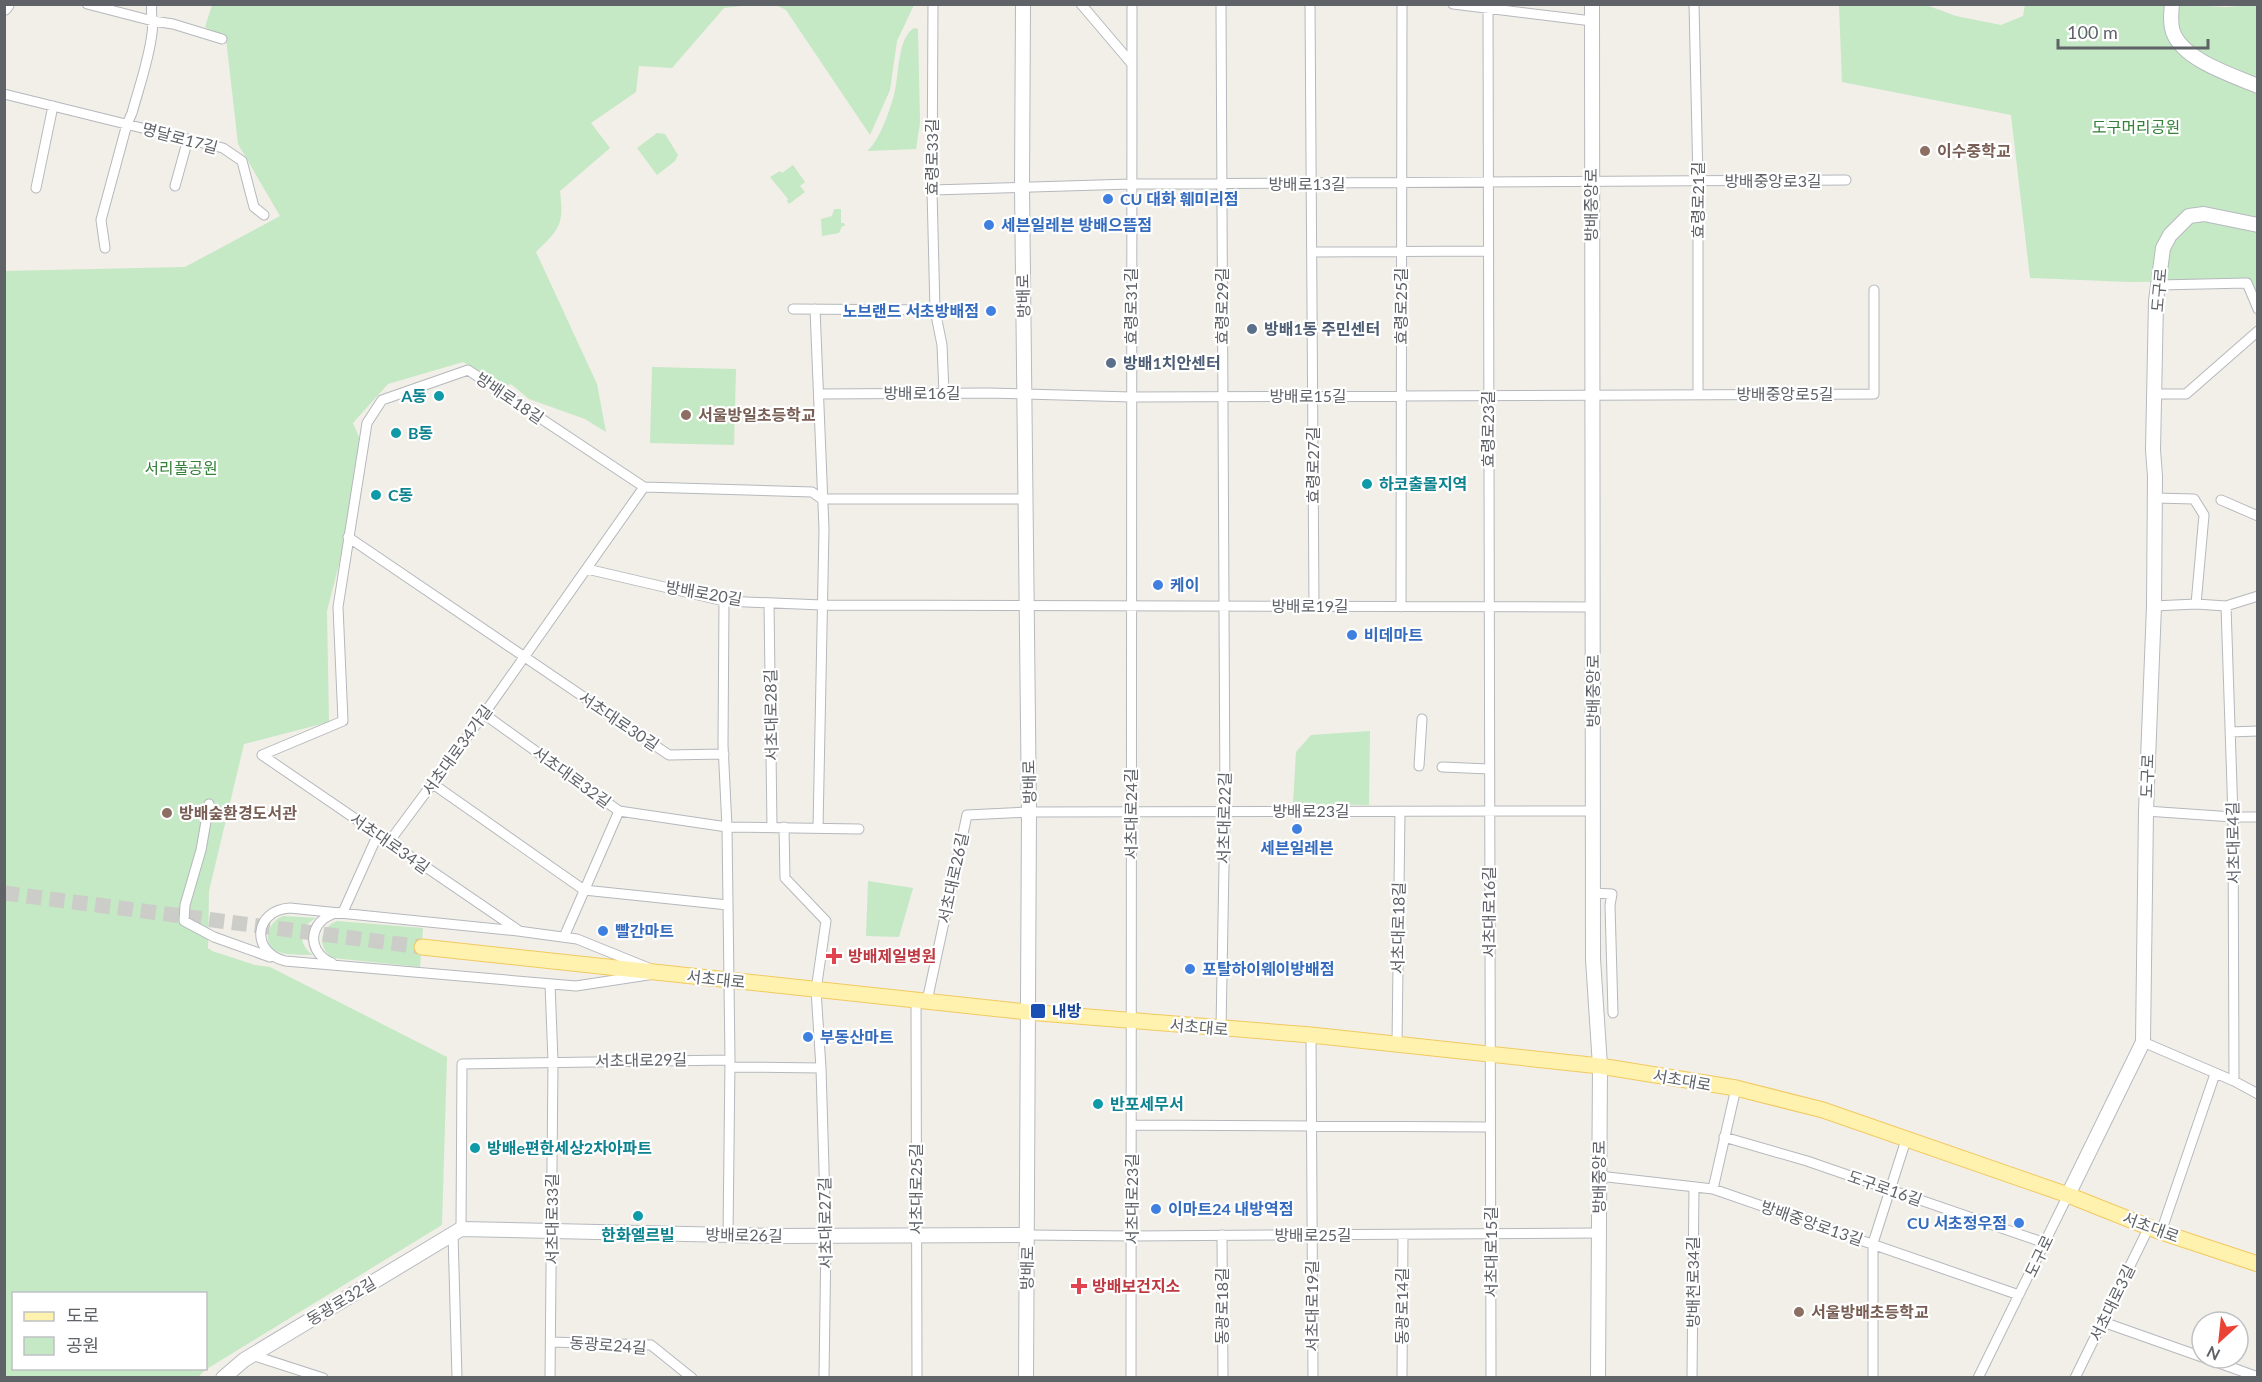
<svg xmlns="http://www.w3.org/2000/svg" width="2262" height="1382" viewBox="0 0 2262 1382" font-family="Lato,'Noto Sans KR',sans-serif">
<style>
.green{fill:#c5e8c5;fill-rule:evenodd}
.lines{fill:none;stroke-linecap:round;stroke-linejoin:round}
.primary-tunnel{stroke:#ccccc8;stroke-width:15;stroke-dasharray:15 8;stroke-linecap:butt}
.street-casing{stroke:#b5b8bc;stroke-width:11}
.secondary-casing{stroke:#b6babf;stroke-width:16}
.primary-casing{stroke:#f2c960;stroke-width:17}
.street{stroke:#fff;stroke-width:9}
.secondary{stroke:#fff;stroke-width:14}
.primary{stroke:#fff2af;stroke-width:15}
.education-dot{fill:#8d6e63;stroke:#fff;stroke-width:2}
.shop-dot{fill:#3f7fe0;stroke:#fff;stroke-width:2}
.service-dot{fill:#5c6f8a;stroke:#fff;stroke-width:2}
.culture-dot{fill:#0f9aa8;stroke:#fff;stroke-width:2}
.health-dot{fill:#e0444e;stroke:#fff;stroke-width:2}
.transit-dot{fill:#1a4fb4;stroke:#fff;stroke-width:2}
.labels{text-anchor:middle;stroke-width:4.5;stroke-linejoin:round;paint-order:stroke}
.park-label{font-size:16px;fill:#348238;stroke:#fff}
.street-label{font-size:16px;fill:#5f6368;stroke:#fff}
.education-label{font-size:16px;font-weight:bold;fill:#785e54;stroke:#fff;text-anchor:start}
.shop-label{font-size:16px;font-weight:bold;fill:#366cbe;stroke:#fff;text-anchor:start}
.service-label{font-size:16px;font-weight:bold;fill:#4e5e75;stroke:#fff;text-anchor:start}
.culture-label{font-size:16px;font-weight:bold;fill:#0d838f;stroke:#fff;text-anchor:start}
.health-label{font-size:16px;font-weight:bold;fill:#be3a42;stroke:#fff;text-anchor:start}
.transit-label{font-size:16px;font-weight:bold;fill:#164399;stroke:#fff;text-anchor:start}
</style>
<rect width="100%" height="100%" fill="#f1efe8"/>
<path class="green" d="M2165 4 2226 7 2257 5V298L2250 281 2129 282 2030 278 2011 115 1842 82 1839 5H1926L1956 16 2001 25 2023 16 2025 5Z
M212 5H750L724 8 672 68 639 66 636 92 591 123 610 148 560 191C564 225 560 228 536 252L597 384 606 432 585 419 529 399 511 384 506 386 463 362 388 384 353 423 367 456 327 611 329 722 244 744 209 891 208 948 212 951 255 965 270 967 447 1057 442 1225 205 1370 198 1377H5L4 271 185 267 280 216 238 144 226 39 205 27ZM14 1294H206V1368H14Z
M776 5H914L897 41 890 90 870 135 786 10Z
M914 28 918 29 920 123 916 149 867 151C879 142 890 110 894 95 899 78 897 38 914 28Z
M657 133 665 134 678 155 675 161 657 175 637 148Z
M793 165 805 182 800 186 805 192 789 204 787 201 788 199 770 177 780 171 782 173Z
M834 209H841V223H844L845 226H842L839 233 822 236 821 219 832 216Z
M652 367 736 369 734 445 650 443Z
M1370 731 1369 805 1293 804 1296 752 1311 735Z
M868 881 913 888 899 937 866 936Z
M283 916 317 918C299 925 297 945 313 955 303 954 289 956 279 952 260 945 268 921 283 916Z
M337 921 423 928 420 967 333 958C317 948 319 928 337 921Z"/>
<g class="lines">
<path class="primary-tunnel" d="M4 893 422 947"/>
<g class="street-casing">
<path id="street" d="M87 4 153 21 173 24 222 39
M933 4 932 190 935 310 942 345 944 393
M1081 4 1132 64
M1310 4 1314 605
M1453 4 1592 21
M1488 4 1491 1378
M1694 4 1698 181V395
M4 94 223 148 242 161 254 207 264 215
M175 186 188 139
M36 188 53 106
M932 190 1131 184 1846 180
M105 248 101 220 127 124 132 113C139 87 149 60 152 33 154 23 150 15 152 4
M1312 252 1488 251
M2159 285 2247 283 2258 309
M793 309 935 310
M815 309 824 529 818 828
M819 394 988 393 1131 397 1874 394V290
M2154 394H2186L2258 331
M2155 498 2194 499 2204 515 2196 604
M2221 500 2258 516
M348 537 669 755 724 754
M587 569 724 601 822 605 1593 607
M724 601 723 745 727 827 730 1060 728 1235
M769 603 772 827
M2154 606 2196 604 2226 606 2258 596
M2226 606 2233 817 2234 1081
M1401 607 1402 4
M484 714 619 811 727 827 859 829
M2230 732 2258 731
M262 755 343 721 338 607 367 423 382 400 468 370 644 487 812 492 822 499H1026
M262 755 518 930
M1419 766 1422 719
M1442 767 1489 769
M433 784 584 890 728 905
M209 804 201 850 185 905 184 921 214 937 270 957
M2146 811 2233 817H2258
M784 827 785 878 826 921 816 990 821 1068 826 1236 824 1378
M389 842 484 714 644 487
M1593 893 1612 894 1610 905 1613 1013
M290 908 518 931 577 939 661 973 576 986 285 961C250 952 254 910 290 908Z
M564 937 619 811
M332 963C302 950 311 914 343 912L378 834
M916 1000 917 1378
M927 1001 967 815 1029 812 1593 811
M1221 1029 1225 811 1221 4
M1311 1035 1313 1378
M2143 1042 2234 1081 2258 1094
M1397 1044 1400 811
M730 1067 821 1068
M1132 1125 1490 1127
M1724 1137 1807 1161 2045 1243
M1599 1176 1713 1189 2019 1295
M1713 1189 1736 1088
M461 1229 462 1064 730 1060
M2161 1232 2215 1074
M453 1233 457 1378
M1027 1235 1132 1236 1599 1233
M1222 1235 1223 1378
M2103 1322 2202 1357
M551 1342 651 1345 692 1378
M252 1355 323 1378
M2205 1358 2258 1377
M550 1378 553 1061 550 984
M1131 1378 1132 4
M1402 1378 1403 1234
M1692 1378 1694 1187
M1873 1378V1243L1906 1140
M1978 1378 2068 1195
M2075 1378 2149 1227"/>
</g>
<g class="secondary-casing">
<path id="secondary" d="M1023 4 1022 187 1029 812 1026 1378
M1592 4 1593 959 1600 1066 1598 1378
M2172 4C2171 14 2170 23 2173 32 2183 60 2232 75 2258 86
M4 8 7 4
M2068 1195 2143 1042 2146 811 2154 606 2155 476 2153 450 2156 301 2163 248 2170 235 2189 216 2204 214 2258 225
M223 1378 244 1360 461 1229 775 1236 1027 1235"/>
</g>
<g class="primary-casing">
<path id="primary" d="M422 947 1027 1012 1311 1035 1600 1066 1736 1088 1823 1110 2068 1195 2161 1232 2258 1264"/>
</g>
<use href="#street" class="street"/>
<use href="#secondary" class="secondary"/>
<use href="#primary" class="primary"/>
</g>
<g class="education-dot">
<circle cx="1925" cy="151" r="6"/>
<circle cx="686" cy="415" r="6"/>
<circle cx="167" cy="813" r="6"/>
<circle cx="1799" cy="1312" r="6"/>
</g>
<g class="shop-dot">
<circle cx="1108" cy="199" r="6"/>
<circle cx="989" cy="225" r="6"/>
<circle cx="991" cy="311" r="6"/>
<circle cx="1158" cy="585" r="6"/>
<circle cx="1352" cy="635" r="6"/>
<circle cx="1297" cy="829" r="6"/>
<circle cx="603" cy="931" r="6"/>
<circle cx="1190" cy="969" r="6"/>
<circle cx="808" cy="1037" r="6"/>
<circle cx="1156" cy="1209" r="6"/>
<circle cx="2019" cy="1223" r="6"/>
</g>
<g class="service-dot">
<circle cx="1252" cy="329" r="6"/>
<circle cx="1111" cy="363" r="6"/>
</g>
<g class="culture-dot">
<circle cx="439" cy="396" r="6"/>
<circle cx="396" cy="433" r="6"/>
<circle cx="1367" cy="484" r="6"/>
<circle cx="376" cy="495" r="6"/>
<circle cx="1098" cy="1104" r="6"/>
<circle cx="475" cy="1148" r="6"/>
<circle cx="638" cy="1216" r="6"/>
</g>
<g class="health-dot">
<path d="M831 947h6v6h6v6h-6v6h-6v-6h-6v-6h6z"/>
<path d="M1076 1277h6v6h6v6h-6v6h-6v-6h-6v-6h6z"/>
</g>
<rect class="transit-dot" x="1030" y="1003" width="16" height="16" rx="3"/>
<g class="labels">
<g class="park-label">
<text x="2136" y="133">도구머리공원</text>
<text x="181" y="474">서리풀공원</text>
</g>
<g class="street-label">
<text transform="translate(180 138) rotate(15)" y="6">명달로17길</text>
<text transform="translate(932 157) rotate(-90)" y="6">효령로33길</text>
<text x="1773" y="187">방배중앙로3길</text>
<text x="1307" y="190">방배로13길</text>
<text transform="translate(1698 200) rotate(-90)" y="6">효령로21길</text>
<text transform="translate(1591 205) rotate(-90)" y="6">방배중앙로</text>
<text transform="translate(2159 290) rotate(-85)" y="6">도구로</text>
<text transform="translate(1023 296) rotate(-91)" y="6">방배로</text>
<text transform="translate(1131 306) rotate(-90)" y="6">효령로31길</text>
<text transform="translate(1222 306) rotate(-90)" y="6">효령로29길</text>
<text transform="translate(1401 306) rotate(-90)" y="6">효령로25길</text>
<text x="922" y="399">방배로16길</text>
<text x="1785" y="400">방배중앙로5길</text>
<text x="1308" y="402">방배로15길</text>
<text transform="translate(510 398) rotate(34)" y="6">방배로18길</text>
<text transform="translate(1488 429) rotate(-90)" y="6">효령로23길</text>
<text transform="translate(1313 465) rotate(-90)" y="6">효령로27길</text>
<text transform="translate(704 593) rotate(10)" y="6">방배로20길</text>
<text x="1310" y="612">방배로19길</text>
<text transform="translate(1593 691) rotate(-90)" y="6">방배중앙로</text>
<text transform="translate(771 715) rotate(-91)" y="6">서초대로28길</text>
<text transform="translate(619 721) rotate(34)" y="6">서초대로30길</text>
<text transform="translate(457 750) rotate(-54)" y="6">서초대로34가길</text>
<text transform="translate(2147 776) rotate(-88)" y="6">도구로</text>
<text transform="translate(572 777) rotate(36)" y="6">서초대로32길</text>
<text transform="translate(1029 782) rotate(-91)" y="6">방배로</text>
<text x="1311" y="817">방배로23길</text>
<text transform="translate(1131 814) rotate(-90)" y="6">서초대로24길</text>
<text transform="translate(1224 818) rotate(-89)" y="6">서초대로22길</text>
<text transform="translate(390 843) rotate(35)" y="6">서초대로34길</text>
<text transform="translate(2233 843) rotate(-91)" y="6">서초대로4길</text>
<text transform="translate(953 878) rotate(-78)" y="6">서초대로26길</text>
<text transform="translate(1489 912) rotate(-90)" y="6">서초대로16길</text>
<text transform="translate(1398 928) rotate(-89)" y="6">서초대로18길</text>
<text transform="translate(716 979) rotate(6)" y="6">서초대로</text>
<text transform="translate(1199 1027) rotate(5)" y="6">서초대로</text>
<text transform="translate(641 1060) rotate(-1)" y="6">서초대로29길</text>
<text transform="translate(1682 1080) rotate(10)" y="6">서초대로</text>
<text transform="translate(1599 1177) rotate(-90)" y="6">방배중앙로</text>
<text transform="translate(1885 1188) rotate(19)" y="6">도구로16길</text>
<text transform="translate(916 1189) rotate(-90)" y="6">서초대로25길</text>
<text transform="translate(1132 1199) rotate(-90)" y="6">서초대로23길</text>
<text transform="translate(552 1219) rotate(-90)" y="6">서초대로33길</text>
<text transform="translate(825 1223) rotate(-91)" y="6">서초대로27길</text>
<text transform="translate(1812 1223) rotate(19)" y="6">방배중앙로13길</text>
<text transform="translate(2151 1227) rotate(20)" y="6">서초대로</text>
<text transform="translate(744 1235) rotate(1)" y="6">방배로26길</text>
<text x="1313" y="1241">방배로25길</text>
<text transform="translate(1491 1252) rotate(-90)" y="6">서초대로15길</text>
<text transform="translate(2039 1256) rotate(-64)" y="6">도구로</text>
<text transform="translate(1027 1268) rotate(-89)" y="6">방배로</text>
<text transform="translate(1693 1282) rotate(-90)" y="6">방배천로34길</text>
<text transform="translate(341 1301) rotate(-31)" y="6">동광로32길</text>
<text transform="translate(2112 1303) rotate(-64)" y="6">서초대로3길</text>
<text transform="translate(1222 1306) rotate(-90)" y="6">동광로18길</text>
<text transform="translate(1312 1306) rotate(-90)" y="6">서초대로19길</text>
<text transform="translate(1402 1306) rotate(-90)" y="6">동광로14길</text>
<text transform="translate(608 1345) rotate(4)" y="6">동광로24길</text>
</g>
<g class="education-label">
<text x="1937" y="157">이수중학교</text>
<text x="698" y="421">서울방일초등학교</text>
<text x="179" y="819">방배숲환경도서관</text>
<text x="1811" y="1318">서울방배초등학교</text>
</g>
<g class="shop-label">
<text x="1120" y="205">CU 대화 훼미리점</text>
<text x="1001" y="231">세븐일레븐 방배으뜸점</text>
<text x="979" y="317" text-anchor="end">노브랜드 서초방배점</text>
<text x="1170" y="591">케이</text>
<text x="1364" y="641">비데마트</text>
<text x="1297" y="854" text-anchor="middle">세븐일레븐</text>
<text x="615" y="937">빨간마트</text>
<text x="1202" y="975">포탈하이웨이방배점</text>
<text x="820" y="1043">부동산마트</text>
<text x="1168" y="1215">이마트24 내방역점</text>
<text x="2007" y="1229" text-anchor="end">CU 서초정우점</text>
</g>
<g class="service-label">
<text x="1264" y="335">방배1동 주민센터</text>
<text x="1123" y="369">방배1치안센터</text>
</g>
<g class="culture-label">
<text x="427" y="402" text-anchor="end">A동</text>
<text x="408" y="439">B동</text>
<text x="1379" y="490">하코출몰지역</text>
<text x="388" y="501">C동</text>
<text x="1110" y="1110">반포세무서</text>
<text x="487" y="1154">방배e편한세상2차아파트</text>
<text x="638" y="1241" text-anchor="middle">한화엘르빌</text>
</g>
<g class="health-label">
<text x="848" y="962">방배제일병원</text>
<text x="1092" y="1292">방배보건지소</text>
</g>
<g class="transit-label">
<text x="1052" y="1017">내방</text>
</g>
</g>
<rect width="2262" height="1382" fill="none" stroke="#5f6368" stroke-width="12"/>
<rect x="12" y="1292" width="195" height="78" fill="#ffffff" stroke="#bfc1c3" stroke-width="1.5"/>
<rect x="24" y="1312" width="30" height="9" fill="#fff2af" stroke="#bfc1c3" stroke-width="1.5"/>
<text x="66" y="1322" font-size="18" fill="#5f6368">도로</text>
<rect x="24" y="1337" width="30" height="18" fill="#c5e8c5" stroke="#bfc1c3" stroke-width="1.5"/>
<text x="66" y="1352" font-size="18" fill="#5f6368">공원</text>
<g transform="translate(2220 1340) rotate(207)"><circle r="28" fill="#ffffff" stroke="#bfc1c3" stroke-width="1.5"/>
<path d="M0-4.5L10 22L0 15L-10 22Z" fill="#ea4335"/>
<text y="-9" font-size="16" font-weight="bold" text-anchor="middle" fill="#5f6368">N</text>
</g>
<path d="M2058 39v9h150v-9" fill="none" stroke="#5f6368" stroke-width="3"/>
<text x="2067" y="39" font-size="18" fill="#5f6368" stroke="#ffffff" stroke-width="4.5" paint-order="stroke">100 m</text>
</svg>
